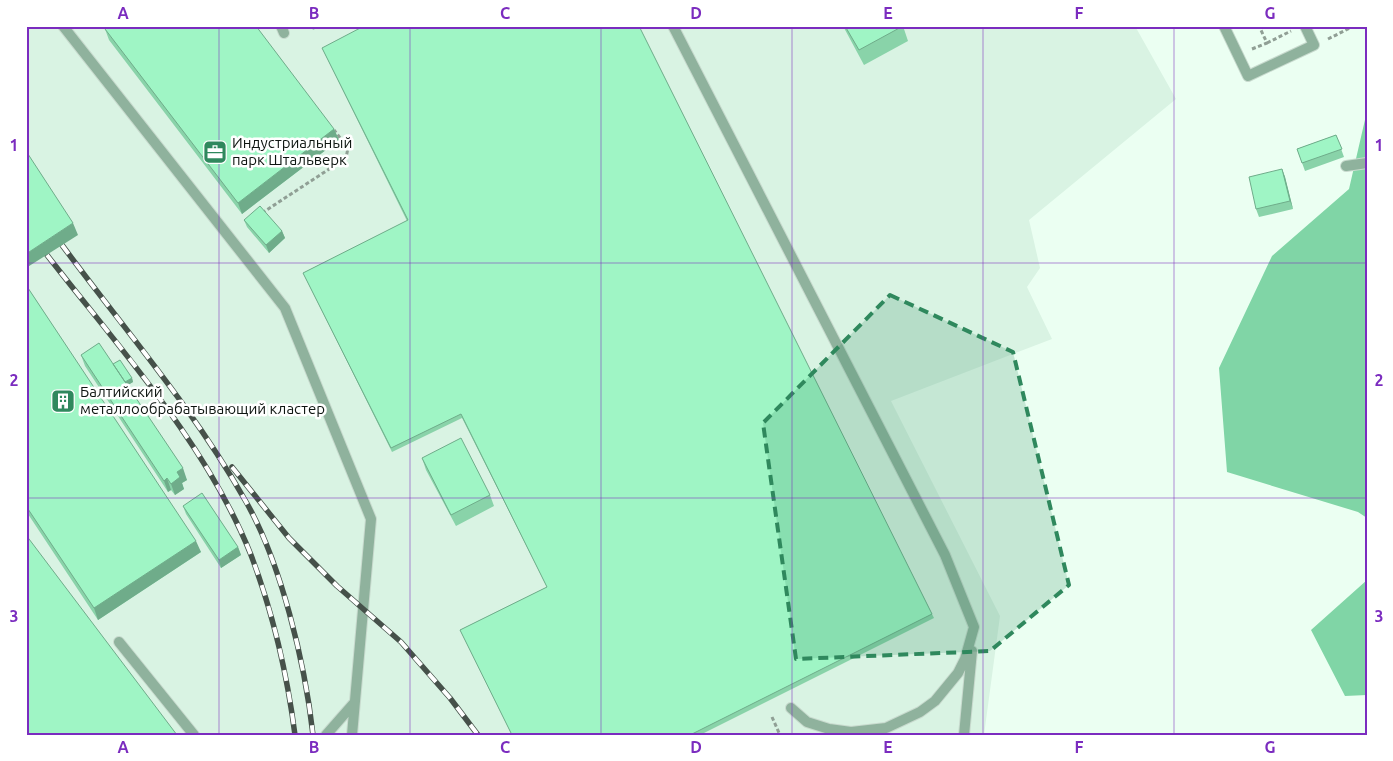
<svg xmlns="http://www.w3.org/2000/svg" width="1393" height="761" viewBox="0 0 1393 761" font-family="Ubuntu,sans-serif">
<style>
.built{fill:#d9f3e3}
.forest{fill:#80d5a6}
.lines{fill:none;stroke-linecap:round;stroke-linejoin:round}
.service-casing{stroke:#c8dace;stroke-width:12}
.path{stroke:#909f95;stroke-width:3;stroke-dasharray:4 2.5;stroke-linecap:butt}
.service{stroke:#8fb29d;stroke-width:10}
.rail-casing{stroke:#46514a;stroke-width:5.5}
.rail{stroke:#fff;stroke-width:4;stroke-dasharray:11;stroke-linecap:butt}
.wall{fill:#89d3a9}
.shaded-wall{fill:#6fac8a}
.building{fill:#9ff5c5;stroke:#6fac8a}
.marked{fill:#2f885d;fill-opacity:0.2;stroke:#2f885d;stroke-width:4;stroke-dasharray:10 6;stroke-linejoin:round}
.grid{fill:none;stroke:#7b2cbf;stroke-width:1;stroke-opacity:0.55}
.labels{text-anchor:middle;stroke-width:5;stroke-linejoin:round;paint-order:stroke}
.poi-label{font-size:15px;fill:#0e1511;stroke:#fff;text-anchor:start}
.neatline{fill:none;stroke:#7b2cbf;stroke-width:2}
.grid-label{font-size:16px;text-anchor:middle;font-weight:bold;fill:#7b2cbf}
</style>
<rect width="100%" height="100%" fill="#ebfff2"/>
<path class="built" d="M26 26H1135L1176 99 1029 220 1040 268 1027 287 1052 339 891 401 1000 616 984 735H26Z"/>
<path class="forest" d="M1367 111V518L1358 512 1227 472 1219 368 1272 256 1349 189Z
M1367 580V695L1345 696 1311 630Z"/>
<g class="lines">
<g class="service-casing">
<path id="service" d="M63 26 285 308 371 519 352 735
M281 26 284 33
M673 26 945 555 974 627 965 659 958 673 935 701 920 712 886 728 851 732 829 729 807 722 791 708
M1224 26 1248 76 1314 45 1305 26
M1346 166 1367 163
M119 642 194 735
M326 735 355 702
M964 735 972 651"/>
</g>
<path class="path" d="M1328 39 1354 26
M1267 43 1291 31
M1252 49 1267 43 1259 26
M262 213 346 158 348 148 334 130
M772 717 780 735"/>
<use href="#service" class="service"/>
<g class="rail-casing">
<path id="rail" d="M62 245C124 329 193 408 245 500 281 562 305 663 313 735
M47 255C119 348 207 444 251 555 273 613 287 673 295 735
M232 467 289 538 337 586 401 642 450 698 478 735"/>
</g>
<use href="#rail" class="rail"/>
</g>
<path class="wall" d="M311 26H321L313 30Z
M843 26H903L908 41 864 65Z
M105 29 334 129 339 140 242 214 109 40Z
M322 48 932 614 934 618 700 735H512L460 630 547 587 462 418 392 452 303 273 407 221Z
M1336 135 1344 157 1305 171 1297 149Z
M1282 169 1285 177 1293 209 1259 217 1256 209Z
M244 220 282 231 285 238 269 253 247 227Z
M26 285 201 552 98 620 26 511Z
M81 355 113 364 132 378 133 382 127 385 187 480 182 483 184 489 175 495 171 490 168 492 85 366Z
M422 458 490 495 494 506 456 526 426 470Z
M183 506 238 547 241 555 221 568 186 514Z"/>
<path class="shaded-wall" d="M334 129 339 140 242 214 238 203Z
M1282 169 1285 177 1293 209 1290 201Z
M73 223 78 235 26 268V254Z
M282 231 285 238 269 253 266 245Z
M132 378 133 382 125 387 124 383Z
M183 468 187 480 182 483 184 489 175 495 171 484 177 472Z
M167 478 171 490 168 492 164 481Z
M196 541 201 552 98 620 94 608Z
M238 547 241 555 221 568 219 560Z"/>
<path class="building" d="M108 26H256L334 129 238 203 105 29Z
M364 26H639L932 614 690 735H512L460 630 547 587 461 414 391 448 303 273 408 220 322 48Z
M845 26H903L859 50Z
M1336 135 1342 149 1302 163 1297 149Z
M26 151 73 223 26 254Z
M1282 169 1290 201 1256 209 1249 177Z
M260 206 282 231 266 245 244 220Z
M26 285 196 541 94 608 26 506Z
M99 343 183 468 177 472 180 477 171 484 167 478 164 481 81 355Z
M120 360 132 378 125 382 113 364Z
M461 438 490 495 451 515 422 458Z
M202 493 238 547 219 560 183 506Z
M26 535 177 735H26Z"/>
<path class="marked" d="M890 295 1013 352 1069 585 990 651 796 659 763 423Z"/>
<path class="grid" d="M219 26V735M410 26V735M601 26V735M792 26V735M983 26V735M1174 26V735M26 263H1367M26 498H1367"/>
<defs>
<g id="office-square" transform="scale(1.25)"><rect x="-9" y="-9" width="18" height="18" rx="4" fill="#2f885d" stroke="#fff"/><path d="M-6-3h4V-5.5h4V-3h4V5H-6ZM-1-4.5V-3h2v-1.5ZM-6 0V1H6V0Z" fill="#fff"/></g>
<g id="building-square" transform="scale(1.25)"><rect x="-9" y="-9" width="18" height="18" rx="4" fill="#2f885d" stroke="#fff"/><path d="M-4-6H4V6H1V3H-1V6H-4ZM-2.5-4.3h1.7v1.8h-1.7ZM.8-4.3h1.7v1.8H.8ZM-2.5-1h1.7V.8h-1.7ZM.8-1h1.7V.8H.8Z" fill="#fff"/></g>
</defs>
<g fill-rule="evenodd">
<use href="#office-square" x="215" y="152"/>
<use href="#building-square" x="63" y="401"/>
</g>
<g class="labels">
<g class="poi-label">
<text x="232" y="148">Индустриальный<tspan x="232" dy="17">парк Штальверк</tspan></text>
<text x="80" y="397">Балтийский<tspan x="80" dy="17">металлообрабатывающий кластер</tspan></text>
</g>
</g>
<rect width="1393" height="761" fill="none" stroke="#ffffff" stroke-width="55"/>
<rect x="28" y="28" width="1338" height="706" class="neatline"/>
<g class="grid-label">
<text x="123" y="19">A</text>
<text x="314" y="19">B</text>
<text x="505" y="19">C</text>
<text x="696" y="19">D</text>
<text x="888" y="19">E</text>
<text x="1079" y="19">F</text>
<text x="1270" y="19">G</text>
<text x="14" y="151">1</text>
<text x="1379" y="151">1</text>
<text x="14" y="386">2</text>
<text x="1379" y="386">2</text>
<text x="14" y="622">3</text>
<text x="1379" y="622">3</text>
<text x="123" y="753">A</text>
<text x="314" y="753">B</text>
<text x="505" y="753">C</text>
<text x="696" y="753">D</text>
<text x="888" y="753">E</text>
<text x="1079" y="753">F</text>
<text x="1270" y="753">G</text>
</g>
</svg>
